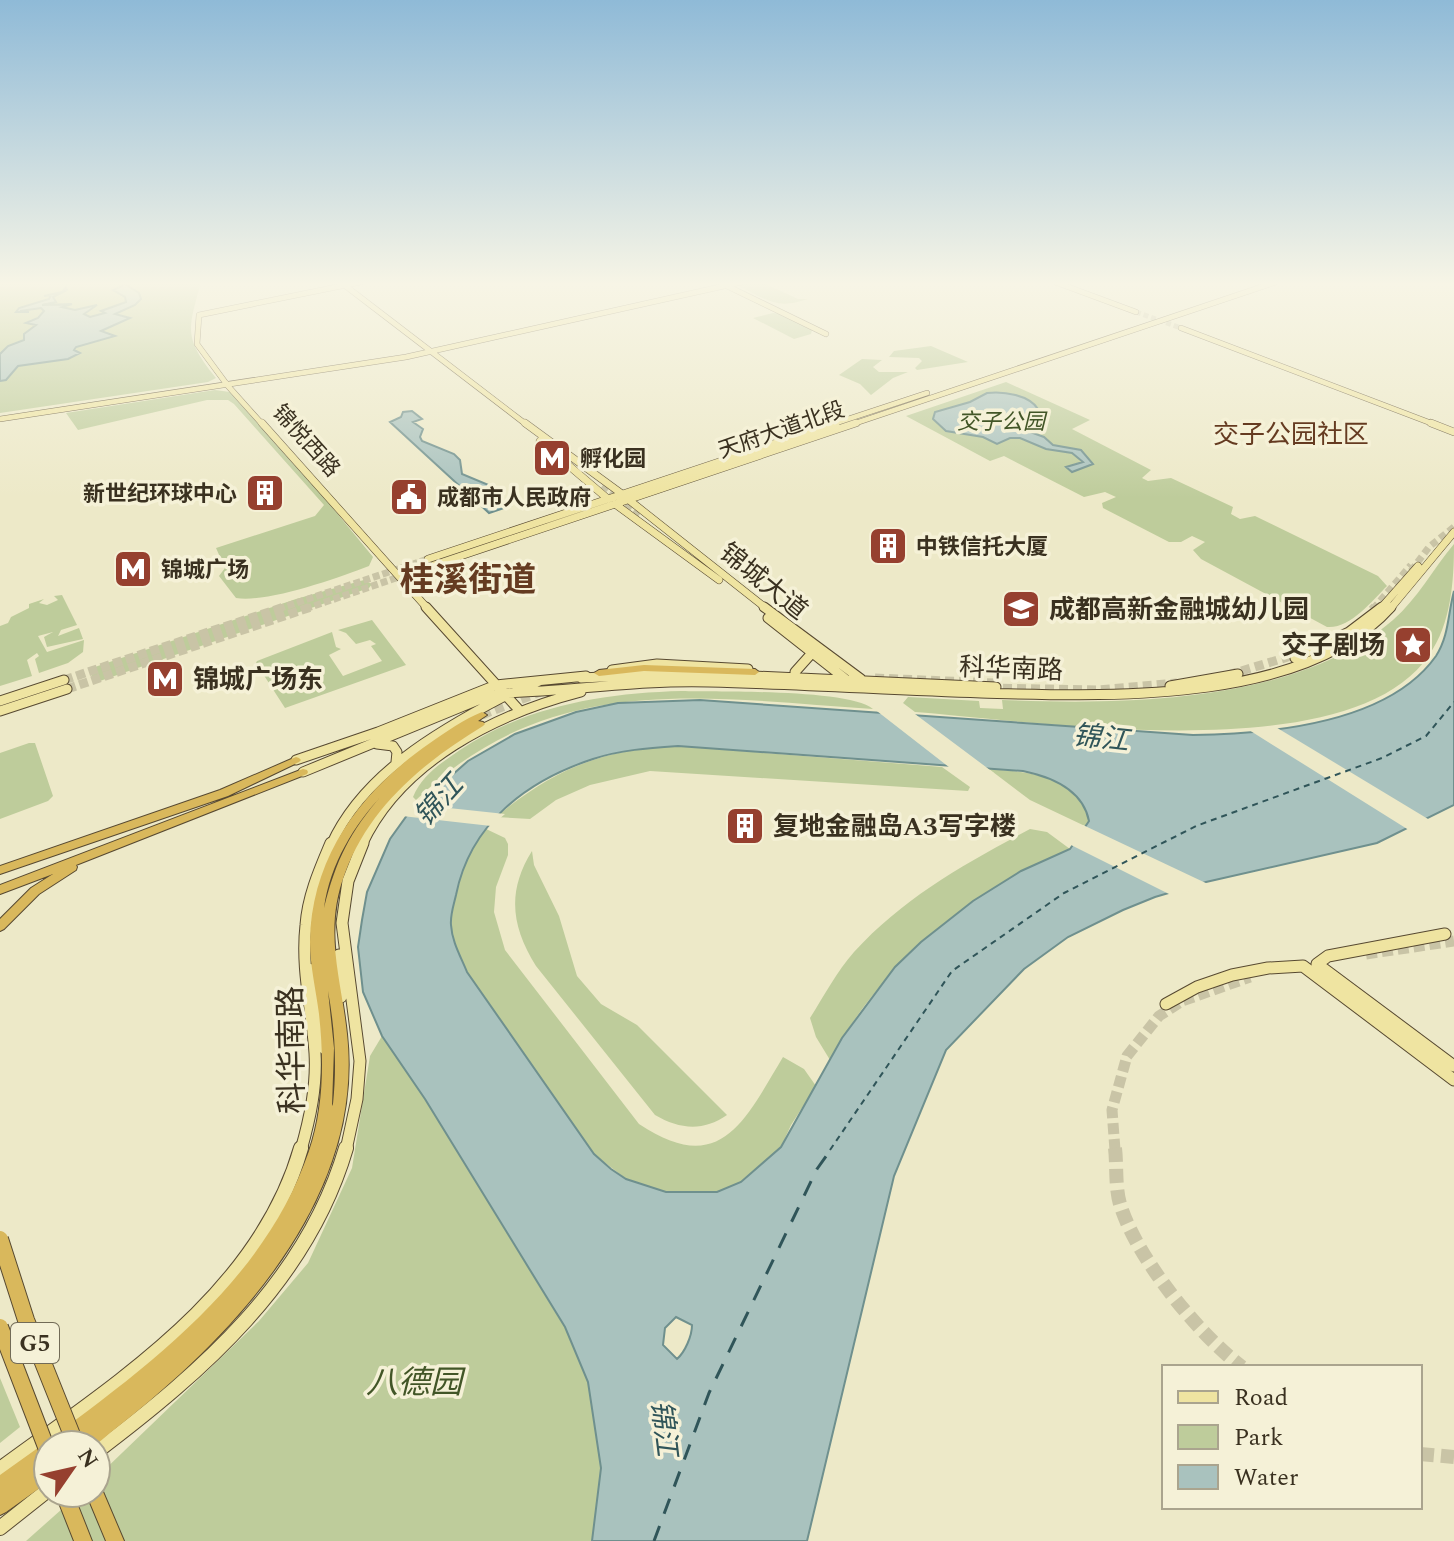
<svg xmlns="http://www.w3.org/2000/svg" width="1454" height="1541" viewBox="0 0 1454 1541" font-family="Spectral,'Noto Sans SC',serif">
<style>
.green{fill:#becc9b}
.water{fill:#a9c2be;stroke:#6f908e;stroke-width:2;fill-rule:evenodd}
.pier{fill:#ede9c8}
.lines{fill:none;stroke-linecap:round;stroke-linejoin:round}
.ferry-far1{stroke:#305559;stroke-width:2;stroke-dasharray:6 5;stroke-linecap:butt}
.ferry{stroke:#305559;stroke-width:3;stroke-dasharray:16 13;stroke-linecap:butt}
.major-tunnel-far4{stroke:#c9c4a6;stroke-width:5;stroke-dasharray:5 3;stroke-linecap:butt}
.major-tunnel-far3{stroke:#c9c4a6;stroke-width:7;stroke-dasharray:7 3;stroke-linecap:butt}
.major-tunnel-far2{stroke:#c9c4a6;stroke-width:9;stroke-dasharray:9 4;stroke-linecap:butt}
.major-tunnel-far1{stroke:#c9c4a6;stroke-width:11;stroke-dasharray:11 5;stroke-linecap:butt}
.major-tunnel{stroke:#c9c4a6;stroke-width:14;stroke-dasharray:14 7;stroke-linecap:butt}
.highway-tunnel-far1{stroke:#c9c4a6;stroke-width:7;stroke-dasharray:7 4;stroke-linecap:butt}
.highway-tunnel{stroke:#c9c4a6;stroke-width:9;stroke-dasharray:9 5;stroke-linecap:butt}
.major-far4-casing{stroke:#574931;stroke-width:6}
.major-far3-casing{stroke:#574931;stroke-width:8}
.major-far2-casing{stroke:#574931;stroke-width:11}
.major-far1-casing{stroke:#574931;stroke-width:13}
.major-casing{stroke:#574931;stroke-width:16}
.highway-casing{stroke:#574931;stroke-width:2}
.major-far4{stroke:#efe4a1;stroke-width:5}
.major-far3{stroke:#efe4a1;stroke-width:7}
.major-far2{stroke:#efe4a1;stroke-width:9}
.major-far1{stroke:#efe4a1;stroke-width:11}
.major{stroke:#efe4a1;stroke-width:14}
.highway{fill:#d9b85c;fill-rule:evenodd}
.highway-bridge-casing{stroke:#574931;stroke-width:18;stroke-linecap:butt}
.highway-bridge{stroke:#d9b85c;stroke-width:16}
.labels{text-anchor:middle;stroke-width:7;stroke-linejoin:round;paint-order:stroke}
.far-park-label{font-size:22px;font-style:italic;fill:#425627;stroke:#f5f1d7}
.far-street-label{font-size:22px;fill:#3a3120;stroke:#f5f1d7}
.far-poi-label{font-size:22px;font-weight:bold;fill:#3a3120;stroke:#f5f1d7;text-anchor:start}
.shield{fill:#f5f1d7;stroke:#726b57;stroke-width:2}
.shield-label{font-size:24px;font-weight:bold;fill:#3a3120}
.far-quarter-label{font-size:26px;fill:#653b21;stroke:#f5f1d7}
.street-label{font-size:26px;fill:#3a3120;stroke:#f5f1d7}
.poi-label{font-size:26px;font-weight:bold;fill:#3a3120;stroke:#f5f1d7;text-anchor:start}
.water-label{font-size:28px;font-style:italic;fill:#305559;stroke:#f5f1d7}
.near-street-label{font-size:32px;fill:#3a3120;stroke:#f5f1d7}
.near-park-label{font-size:32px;font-style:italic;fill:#425627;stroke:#f5f1d7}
.district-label{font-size:34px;font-weight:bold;fill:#653b21;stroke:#f5f1d7}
</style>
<rect width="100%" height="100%" fill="#ede9c8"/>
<path class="green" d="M0 282H201C188 330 183 337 216 378L208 382 0 413Z
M750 282H769L768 285 798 299H808C778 309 770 302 739 286Z
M773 313 784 314 812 330 811 334 794 339 753 318Z
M931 346 968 362 917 370 915 368 922 361 919 358 889 357 894 351Z
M862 359 882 360 873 367 879 372H908L893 378 871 395 860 384 839 375Z
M1006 382 1090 420 1072 429 1151 470 1142 478 1148 481 1171 478 1233 507 1231 514 1240 519 1255 516 1378 576 1387 586C1372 601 1350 629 1327 627L1201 559 1193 550 1205 542 1192 536 1181 542H1169L1103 508 1102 503 1116 497 1105 492 1084 497 1004 456 990 461 906 416Z
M215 390 230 392 327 501 373 557 369 566C337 578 269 603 236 598L219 576 225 568 216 548 315 516 324 505 234 404 228 400H207L78 430 66 413Z
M1454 544C1454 581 1451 624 1429 655 1351 771 1038 721 915 712L903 703 908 697 979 701 980 708 1003 709 1002 700C1123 705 1296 704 1393 620 1418 598 1433 569 1454 544Z
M364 580 372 584 369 588 97 682 94 681 89 669 296 599Z
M62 595 77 625 61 630 58 636 79 628 83 639 47 647 44 637 53 632 38 636 47 652 84 640 83 652 68 663 39 673 35 659 39 656 37 653 27 660 32 676 0 686V626L8 623 11 617 29 608V604L44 599 39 603 47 605 58 600 54 596Z
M372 620 406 665 285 708 256 663 257 661 332 632 336 647 341 649 329 655 343 676 382 661 371 646 376 644 370 640 356 644 346 633 338 630Z
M682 691C719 692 848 689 873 709 703 698 552 669 416 800L413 797C422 775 441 763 460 750 526 706 603 693 682 691Z
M29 743H35L53 796 48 801 0 819V753Z
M678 746 942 767 970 787 968 791 650 771 590 785 556 800 530 819 496 817C554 769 602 749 678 746Z
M989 769C1027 772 1080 775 1089 821L1087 827 1030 800Z
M484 828 505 838 508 844V855L496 887 494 912 505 950 639 1124C720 1178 744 1122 783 1057L804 1069 816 1086 791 1125 781 1147 741 1182 717 1192 695 1194 666 1192 643 1186 626 1179 594 1154 467 972C460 957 451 940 451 923 450 890 464 854 484 828Z
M1030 829 1047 832 1070 849C969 894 883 961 830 1060L816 1037 810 1018C824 996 837 971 854 952 904 897 966 863 1030 829Z
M532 851 534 865 559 916 577 976 601 1004 637 1025 727 1115C703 1132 679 1129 655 1115L536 966C511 926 507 891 532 851Z
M382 1036 425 1099 565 1328 588 1382 601 1468 592 1541H26L80 1493H96V1478L259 1321 308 1263 352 1168 370 1056Z
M0 1378 20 1427 0 1443Z"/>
<path class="water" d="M122 282 139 293 141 299 135 305 115 314 130 318 101 331 115 336 76 347 74 350 80 353 68 359 18 366 6 380 0 381V354L8 346 24 340V334L36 325 26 323 38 318 44 311 41 308 20 311 29 312H16L19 308 49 299 51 295 44 296 62 292 66 287 67 290 53 297 56 302 42 305 72 304 62 307 75 310 97 305 84 314 90 317 105 313 101 311 126 302 125 297 113 290 122 286Z
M987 393C1004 391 1029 395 1038 409L1024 414V420L1019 428 1044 437 1053 445 1081 450 1093 464 1072 472 1066 467 1083 462 1072 453 1046 449 1020 438H1010L997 444 983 437 946 431 933 419 935 412 970 402Z
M412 411 422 419 413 422 423 429 420 437 422 441 454 454 460 460 462 474 491 486 500 500 510 506 489 513 390 422 401 417 403 412Z
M1454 591V805L1377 843 1206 882 1155 897 1123 910 1068 937 1024 969 946 1050 894 1176 807 1541H592L601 1468 588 1382 565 1327 425 1099 382 1036 363 992 358 947 362 920 367 892 390 839 408 814 468 761 515 734 576 712 618 703 700 700 1193 735C1269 734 1388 724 1436 656 1449 636 1448 613 1454 591ZM678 746 1023 771C1052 777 1083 790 1089 821L1070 849 1021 871 973 901 921 942 895 967 842 1038 781 1147 741 1182 717 1192H666L626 1179 611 1169 594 1154 467 972C461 957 452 942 451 925 450 915 454 904 456 895 470 824 526 781 593 759 620 750 649 748 678 746ZM676 1317 692 1325C692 1336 685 1352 677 1359L663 1345 665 1328Z"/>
<path class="pier" d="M873 708 911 711 994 773 954 771Z
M1274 726 1433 822 1412 832 1249 730Z
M414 802 430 806 505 814 491 826 402 816Z
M1083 825 1210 885 1173 896 1069 844Z"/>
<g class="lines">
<path class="ferry-far1" d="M830 1150 952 971 1064 893 1196 826 1382 758 1426 736 1454 702"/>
<path class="ferry" d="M654 1541 709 1393 817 1169 832 1148"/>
<path class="major-tunnel-far4" d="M1136 312 1181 328"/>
<path class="major-tunnel-far3" d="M603 485 640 514
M278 609 428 559
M305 609 434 565"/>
<path class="major-tunnel-far2" d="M64 680 284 607
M67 689 311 607"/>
<path class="major-tunnel-far1" d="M1366 954 1454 941
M1115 1150 1112 1110 1127 1056 1159 1016 1182 1001 1250 977"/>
<path class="major-tunnel" d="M1115 1148C1117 1165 1115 1187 1120 1204 1136 1257 1198 1334 1242 1367
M1420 1454 1454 1457"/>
<path class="highway-tunnel-far1" d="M1411 571 1429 547 1454 527
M1373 609 1411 565"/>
<path class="highway-tunnel" d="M1372 610 1375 607
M1228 675 1301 653
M875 678 995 683
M989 688 1097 690 1177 683
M482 715 540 692"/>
<g class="major-far4-casing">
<path id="major-far4" d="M1055 282 1136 312
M343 284 527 425
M725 285 826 334
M1181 328 1436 425
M0 419 406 357 742 282
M263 425 228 386 197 344 199 315 361 282
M830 425 927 393
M850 425 1276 282"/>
</g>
<g class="major-far3-casing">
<path id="major-far3" d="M262 423 428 609
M525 423 622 494
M1431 423 1454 432
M540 441 608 499
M629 500 767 609
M615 504 719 580
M428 559 836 423
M434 565 856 423
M1380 609 1418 566
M1390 609 1454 532"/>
</g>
<g class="major-far2-casing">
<path id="major-far2" d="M426 607 520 711
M764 607 861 679
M768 618 848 681
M1295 658 1349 632 1382 607
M612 670 657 664 748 669
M795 672 812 653
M581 678 689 673 996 687
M1170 686 1238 674
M516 691 539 681
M0 701 64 680
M0 711 67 689
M377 744 393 746 397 752 396 762
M296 760 378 732 496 685 586 676
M303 772 483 698 503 693C572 691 639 680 709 682 800 684 890 690 981 693 1102 696 1303 706 1391 607
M331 845C362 775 438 731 503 697
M362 845C401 761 496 714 581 692"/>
</g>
<g class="major-far1-casing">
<path id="major-far1" d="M1445 934 1328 956 1317 964 1454 1066
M339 955 341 997
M309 969 325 1049
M1166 1004 1197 987 1232 975 1268 968 1303 966 1454 1080
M301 1150C310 1118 317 1086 315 1053 312 1009 301 969 306 925 308 896 320 869 331 843
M346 1150 357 1099 360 1061 342 923 348 881 363 843"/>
</g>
<g class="major-casing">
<path id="major" d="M96 1452C203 1371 307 1281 346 1148
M0 1469C117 1383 259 1295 301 1148
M0 1528 48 1490"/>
</g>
<g class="highway-casing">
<path id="highway" d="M644 665 755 669 759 672 755 675 644 671 599 676 594 673 599 670Z
M482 712 487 715 478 721 483 722 485 724 483 726C424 762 370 806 345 873 323 931 341 976 347 1034 362 1169 275 1287 180 1374 159 1393 138 1411 115 1429 109 1433 103 1440 96 1444 90 1447 80 1445 73 1445L74 1442 70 1445H48V1461L45 1464 48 1462V1482L6 1512 0 1515V1495L2 1494 0 1495V1475L42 1445 49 1443 50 1439C154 1362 265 1279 309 1151 324 1108 324 1059 319 1014 316 990 310 966 310 942 311 856 362 790 430 743 446 732 464 719 482 712ZM383 794C350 831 336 860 324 908 330 864 354 825 383 794ZM328 991C335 1029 337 1065 333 1104L332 1106 334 1048Z
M296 757 299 758 301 760 299 762 228 796 0 874V866L220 790Z
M303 769 307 770 308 772 307 774 76 865 77 867 76 870 39 894 4 929 0 931V919L31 888 53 874 0 894V885Z
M96 1485 101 1487 124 1541H106L86 1493H96Z
M55 1493H73L92 1541H74Z"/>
</g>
<use href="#major-far4" class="major-far4"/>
<use href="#major-far3" class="major-far3"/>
<use href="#major-far2" class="major-far2"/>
<use href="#major-far1" class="major-far1"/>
<use href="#major" class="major"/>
<use href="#highway" class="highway"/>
<g class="highway-bridge-casing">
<path id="highway-bridge" d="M0 1239 26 1320 76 1445
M0 1327 48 1452"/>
</g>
<use href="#highway-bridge" class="highway-bridge"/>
</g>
<linearGradient id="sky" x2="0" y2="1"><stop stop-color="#8fbad7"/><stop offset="0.57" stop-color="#f7f5e6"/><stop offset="1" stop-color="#f7f5e6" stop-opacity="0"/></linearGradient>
<rect width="1454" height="498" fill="url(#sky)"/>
<defs>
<g id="metro-square" transform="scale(2)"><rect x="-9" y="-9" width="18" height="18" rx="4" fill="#96402f" stroke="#f5f1d7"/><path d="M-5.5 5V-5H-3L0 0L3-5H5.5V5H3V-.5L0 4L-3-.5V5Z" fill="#fff"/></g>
<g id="building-square" transform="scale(2)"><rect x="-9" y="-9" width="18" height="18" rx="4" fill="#96402f" stroke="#f5f1d7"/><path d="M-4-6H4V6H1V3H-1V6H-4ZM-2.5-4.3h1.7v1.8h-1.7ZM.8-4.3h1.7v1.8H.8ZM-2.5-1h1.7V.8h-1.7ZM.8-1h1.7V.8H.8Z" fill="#fff"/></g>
<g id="civic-square" transform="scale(2)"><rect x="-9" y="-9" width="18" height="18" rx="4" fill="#96402f" stroke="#f5f1d7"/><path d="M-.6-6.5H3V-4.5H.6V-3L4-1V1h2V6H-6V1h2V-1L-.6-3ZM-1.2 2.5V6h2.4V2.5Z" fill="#fff"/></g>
<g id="school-square" transform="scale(2)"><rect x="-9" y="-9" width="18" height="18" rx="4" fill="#96402f" stroke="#f5f1d7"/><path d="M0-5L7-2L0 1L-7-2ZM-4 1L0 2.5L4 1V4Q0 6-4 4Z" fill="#fff"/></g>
<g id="sight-square" transform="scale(2)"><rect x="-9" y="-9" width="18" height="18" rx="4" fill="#96402f" stroke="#f5f1d7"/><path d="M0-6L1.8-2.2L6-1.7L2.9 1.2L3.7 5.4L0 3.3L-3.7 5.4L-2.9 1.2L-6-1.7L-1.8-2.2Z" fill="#fff"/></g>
</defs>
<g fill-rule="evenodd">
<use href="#metro-square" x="552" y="458"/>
<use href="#building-square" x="265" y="493"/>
<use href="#civic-square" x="409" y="497"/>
<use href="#building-square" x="888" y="546"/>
<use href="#metro-square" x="133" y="569"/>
<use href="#school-square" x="1021" y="609"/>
<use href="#sight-square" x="1413" y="645"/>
<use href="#metro-square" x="165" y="679"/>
<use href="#building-square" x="745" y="826"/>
</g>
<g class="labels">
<g class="far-park-label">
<text x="1001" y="429">交子公园</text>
</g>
<g class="far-street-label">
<text transform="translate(781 429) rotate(-19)" y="8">天府大道北段</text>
<text transform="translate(307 440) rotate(48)" y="8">锦悦西路</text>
</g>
<g class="far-poi-label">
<text x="580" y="466">孵化园</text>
<text x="237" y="501" text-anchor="end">新世纪环球中心</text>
<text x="437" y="505">成都市人民政府</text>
<text x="916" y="554">中铁信托大厦</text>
<text x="161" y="577">锦城广场</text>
</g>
<rect class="shield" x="11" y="1323" width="48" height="40" rx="6"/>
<g class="shield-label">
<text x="35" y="1351">G5</text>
</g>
<g class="far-quarter-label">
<text x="1291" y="443">交子公园社区</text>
</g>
<g class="street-label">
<text transform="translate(764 581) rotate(39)" y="9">锦城大道</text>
<text transform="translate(1011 668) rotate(2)" y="9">科华南路</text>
</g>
<g class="poi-label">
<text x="1049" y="618">成都高新金融城幼儿园</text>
<text x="1385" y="654" text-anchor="end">交子剧场</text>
<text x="193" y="688">锦城广场东</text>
<text x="773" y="835">复地金融岛A3写字楼</text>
</g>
<g class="water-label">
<text transform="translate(1101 737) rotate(6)" y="10">锦江</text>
<text transform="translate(438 800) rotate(-48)" y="10">锦江</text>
<text transform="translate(665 1428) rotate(83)" y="10">锦江</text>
</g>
<g class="near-street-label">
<text transform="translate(291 1050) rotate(-91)" y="11">科华南路</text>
</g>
<g class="near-park-label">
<text x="414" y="1393">八德园</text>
</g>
<g class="district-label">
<text x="468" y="591">桂溪街道</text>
</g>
</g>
<rect x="1162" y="1365" width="260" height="144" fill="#f5f1d7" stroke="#aaa48e" stroke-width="2"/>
<rect x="1178" y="1391" width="40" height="12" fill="#efe4a1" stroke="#aaa48e" stroke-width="2"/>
<text x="1234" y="1405" font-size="24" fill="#3a3120">Road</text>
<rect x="1178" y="1425" width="40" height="24" fill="#becc9b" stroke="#aaa48e" stroke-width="2"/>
<text x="1234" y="1445" font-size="24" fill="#3a3120">Park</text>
<rect x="1178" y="1465" width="40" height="24" fill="#a9c2be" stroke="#aaa48e" stroke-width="2"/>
<text x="1234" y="1485" font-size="24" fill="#3a3120">Water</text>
<g transform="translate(72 1469) rotate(56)"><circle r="38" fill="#f5f1d7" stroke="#aaa48e" stroke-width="2"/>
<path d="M0-6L14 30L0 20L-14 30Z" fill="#96402f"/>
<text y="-12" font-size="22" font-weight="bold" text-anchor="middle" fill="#3a3120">N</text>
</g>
</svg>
